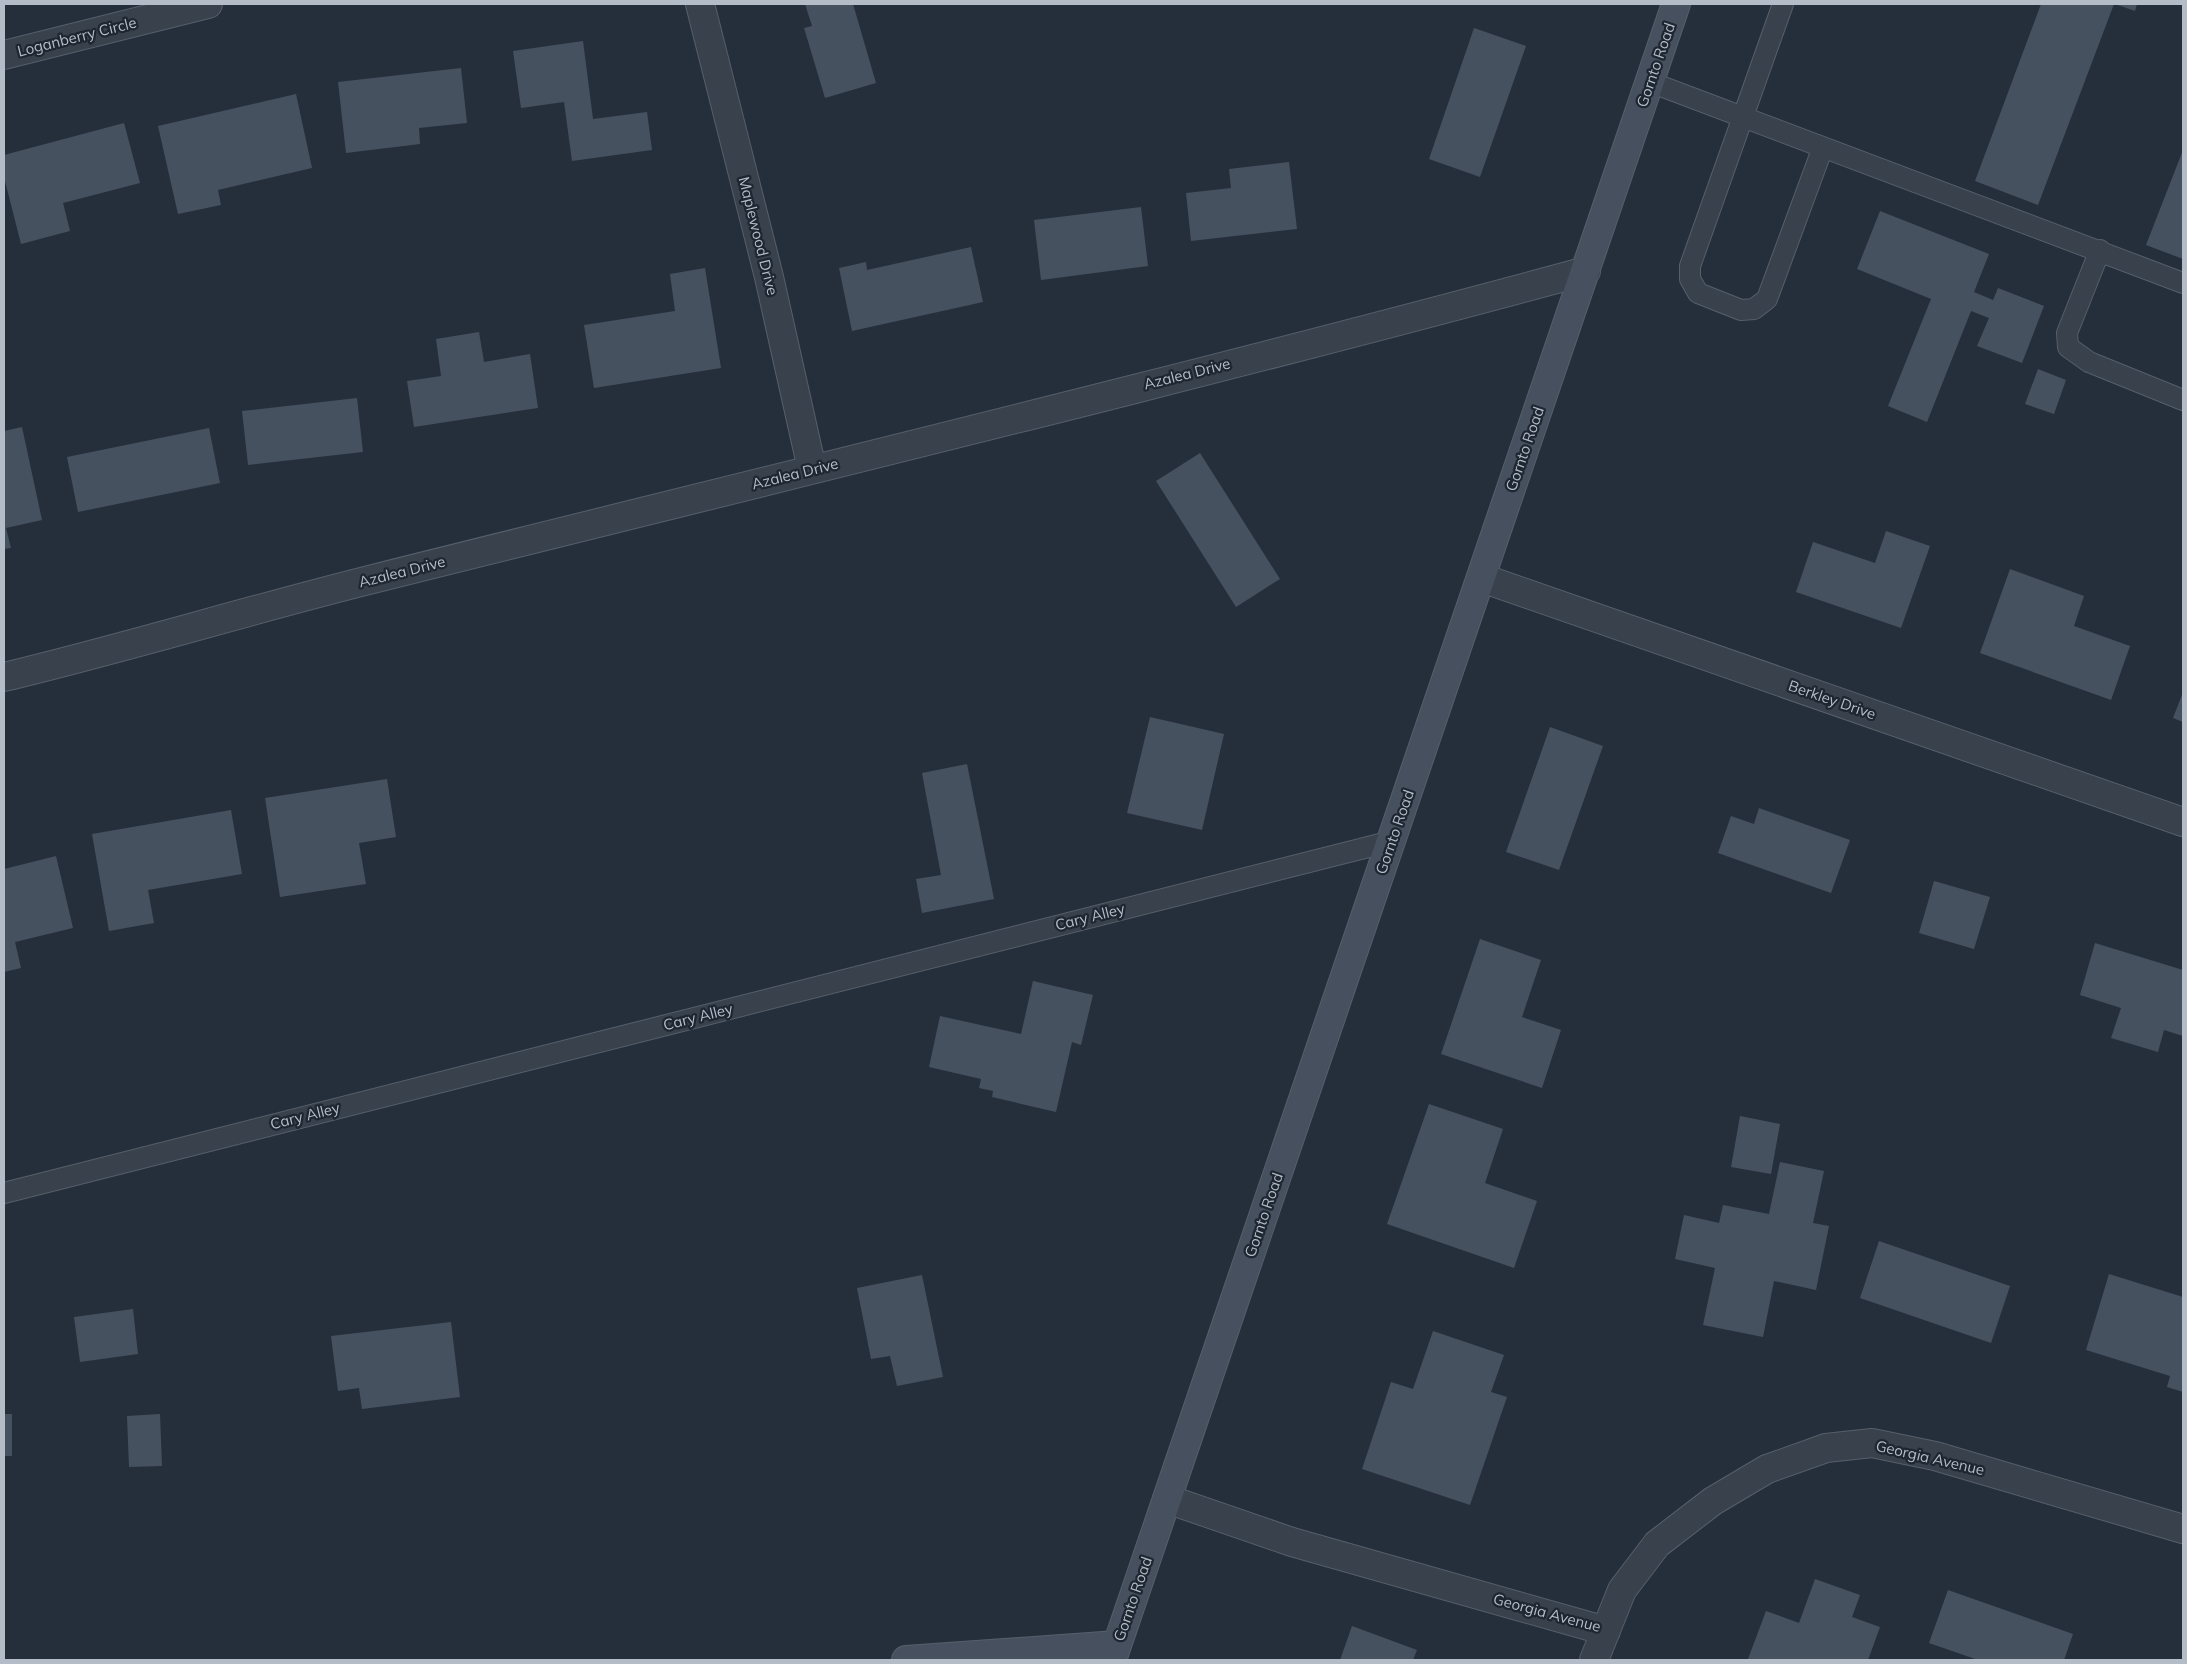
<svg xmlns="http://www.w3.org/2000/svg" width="2187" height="1664" viewBox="0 0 2187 1664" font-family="Mulish,sans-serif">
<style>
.building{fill:#465160}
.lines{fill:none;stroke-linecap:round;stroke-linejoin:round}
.lane-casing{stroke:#565f6a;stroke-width:22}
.street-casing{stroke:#565f6a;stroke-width:30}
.secondary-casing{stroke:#565f6a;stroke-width:30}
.lane{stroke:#38414c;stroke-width:20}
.street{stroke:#38414c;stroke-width:28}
.secondary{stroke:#47505f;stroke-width:28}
.labels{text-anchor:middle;stroke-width:4.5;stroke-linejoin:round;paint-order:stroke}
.street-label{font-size:15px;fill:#b4bcc8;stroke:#1d2631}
</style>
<rect width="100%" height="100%" fill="#252f3c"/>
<path class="building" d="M805 4H853L876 83 825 98 804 28 812 26Z
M2041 4H2114L2038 205 1975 181Z
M2115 4H2137L2135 11Z
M1474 28 1526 46 1480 177 1429 159Z
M583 41 593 119 647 112 652 150 572 161 564 102 521 108 513 51Z
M461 68 467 123 419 128 420 144 346 153 338 82Z
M296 94 312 168 218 190 221 205 178 214 158 126Z
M124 123 140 183 63 203 70 231 21 244 4 177V155Z
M2183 150V259L2146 245Z
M1289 162 1297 229 1191 241 1186 193 1231 188 1229 169Z
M1141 207 1148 266 1041 280 1034 220Z
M1880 211 1989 254 1974 292 1993 300 1998 288 2044 306 2022 363 1977 346 1989 318 1971 311 1927 422 1888 406 1931 299 1857 269Z
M971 247 983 302 852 331 839 268 866 262 867 270Z
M705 268 721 368 594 388 584 325 675 311 670 274Z
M479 332 484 362 530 354 538 408 414 427 407 381 441 376 436 339Z
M2038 369 2066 380 2054 414 2025 404Z
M357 398 363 452 248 465 242 411Z
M22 427 42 520 6 528 11 548 4 549V431Z
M209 428 220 483 78 512 67 457Z
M1200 453 1280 579 1236 607 1156 481Z
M1886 531 1930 546 1901 628 1796 592 1813 542 1875 563Z
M2010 569 2084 596 2074 626 2130 646 2111 700 1980 653Z
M2183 692V722L2173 718Z
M1150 717 1224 734 1202 830 1127 813Z
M1550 727 1603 746 1559 870 1506 852Z
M967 764 994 899 922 913 916 879 941 875 922 773Z
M387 779 396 837 359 843 366 884 280 897 265 798Z
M1759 808 1850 840 1831 893 1718 853 1731 816 1754 824Z
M231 810 242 874 148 890 154 923 109 931 92 834Z
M56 856 73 928 15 942 21 968 4 972V869Z
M1934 881 1990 897 1974 949 1919 933Z
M1480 939 1541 960 1522 1017 1561 1030 1542 1088 1441 1054Z
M2095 943 2183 970V1036L2164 1030 2158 1052 2111 1038 2121 1008 2080 995Z
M1033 981 1093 995 1081 1045 1072 1042 1056 1112 992 1097 993 1091 979 1088 981 1079 929 1067 940 1016 1021 1034Z
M1429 1104 1503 1129 1485 1183 1537 1201 1514 1268 1387 1224Z
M1740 1116 1780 1124 1771 1174 1731 1167Z
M1780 1162 1824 1171 1813 1223 1829 1226 1816 1290 1774 1281 1763 1337 1703 1325 1715 1268 1675 1259 1684 1215 1719 1223 1723 1205 1769 1214Z
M1879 1241 2010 1286 1991 1343 1860 1298Z
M2109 1274 2183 1297V1392L2167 1387 2170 1376 2086 1350Z
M922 1275 943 1377 897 1386 890 1356 871 1359 857 1288Z
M133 1309 138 1354 80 1362 74 1317Z
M451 1322 460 1397 362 1409 359 1388 338 1391 331 1336Z
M1433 1331 1504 1355 1491 1392 1507 1397 1470 1505 1362 1469 1391 1382 1413 1389Z
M4 1414H12V1456H4Z
M160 1414 162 1466 129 1467 127 1416Z
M1815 1579 1860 1595 1852 1617 1880 1627 1868 1660H1753L1748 1659 1766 1611 1799 1623Z
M1948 1590 2073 1634 2064 1660H1978L1929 1643Z
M1352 1626 1417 1650 1413 1660H1340Z"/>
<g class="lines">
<g class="lane-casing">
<path id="lane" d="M1783 4 1690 266V279L1698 293 1741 310 1754 309 1767 299 1823 147
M1650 82 2183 283
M2100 250 2067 333 2068 347 2089 362 2183 400
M4 1193 1392 841"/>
</g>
<g class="street-casing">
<path id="street" d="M700 4 769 277 812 469
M4 55 208 4
M1482 578 2183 822
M4 677C129 647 252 609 377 578 780 477 1184 380 1586 271
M1167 1499 1292 1542 1606 1631
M1594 1660 1622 1590 1657 1544 1713 1501 1767 1469 1826 1448 1872 1443 1935 1456 2183 1529"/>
</g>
<g class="secondary-casing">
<path id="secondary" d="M906 1660 1117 1645
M1112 1660 1676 4"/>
</g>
<use href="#lane" class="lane"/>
<use href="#street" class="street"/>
<use href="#secondary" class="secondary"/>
</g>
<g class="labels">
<g class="street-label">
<text transform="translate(77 37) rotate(-14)" y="5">Loganberry Circle</text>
<text transform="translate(1656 65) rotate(-71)" y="5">Gornto Road</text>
<text transform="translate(758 236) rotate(76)" y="5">Maplewood Drive</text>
<text transform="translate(1187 374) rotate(-14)" y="5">Azalea Drive</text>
<text transform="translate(1525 449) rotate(-71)" y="5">Gornto Road</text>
<text transform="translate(795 474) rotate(-14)" y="5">Azalea Drive</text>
<text transform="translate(402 572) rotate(-14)" y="5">Azalea Drive</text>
<text transform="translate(1832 700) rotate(19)" y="5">Berkley Drive</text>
<text transform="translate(1395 832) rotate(-71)" y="5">Gornto Road</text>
<text transform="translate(1090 917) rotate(-14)" y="5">Cary Alley</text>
<text transform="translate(698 1017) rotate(-14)" y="5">Cary Alley</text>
<text transform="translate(305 1116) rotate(-14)" y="5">Cary Alley</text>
<text transform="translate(1264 1215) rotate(-71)" y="5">Gornto Road</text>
<text transform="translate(1930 1458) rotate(13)" y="5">Georgia Avenue</text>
<text transform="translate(1133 1599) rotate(-71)" y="5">Gornto Road</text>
<text transform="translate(1547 1613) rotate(15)" y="5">Georgia Avenue</text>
</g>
</g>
<rect width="2187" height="1664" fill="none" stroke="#b4bcc8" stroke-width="10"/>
</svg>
